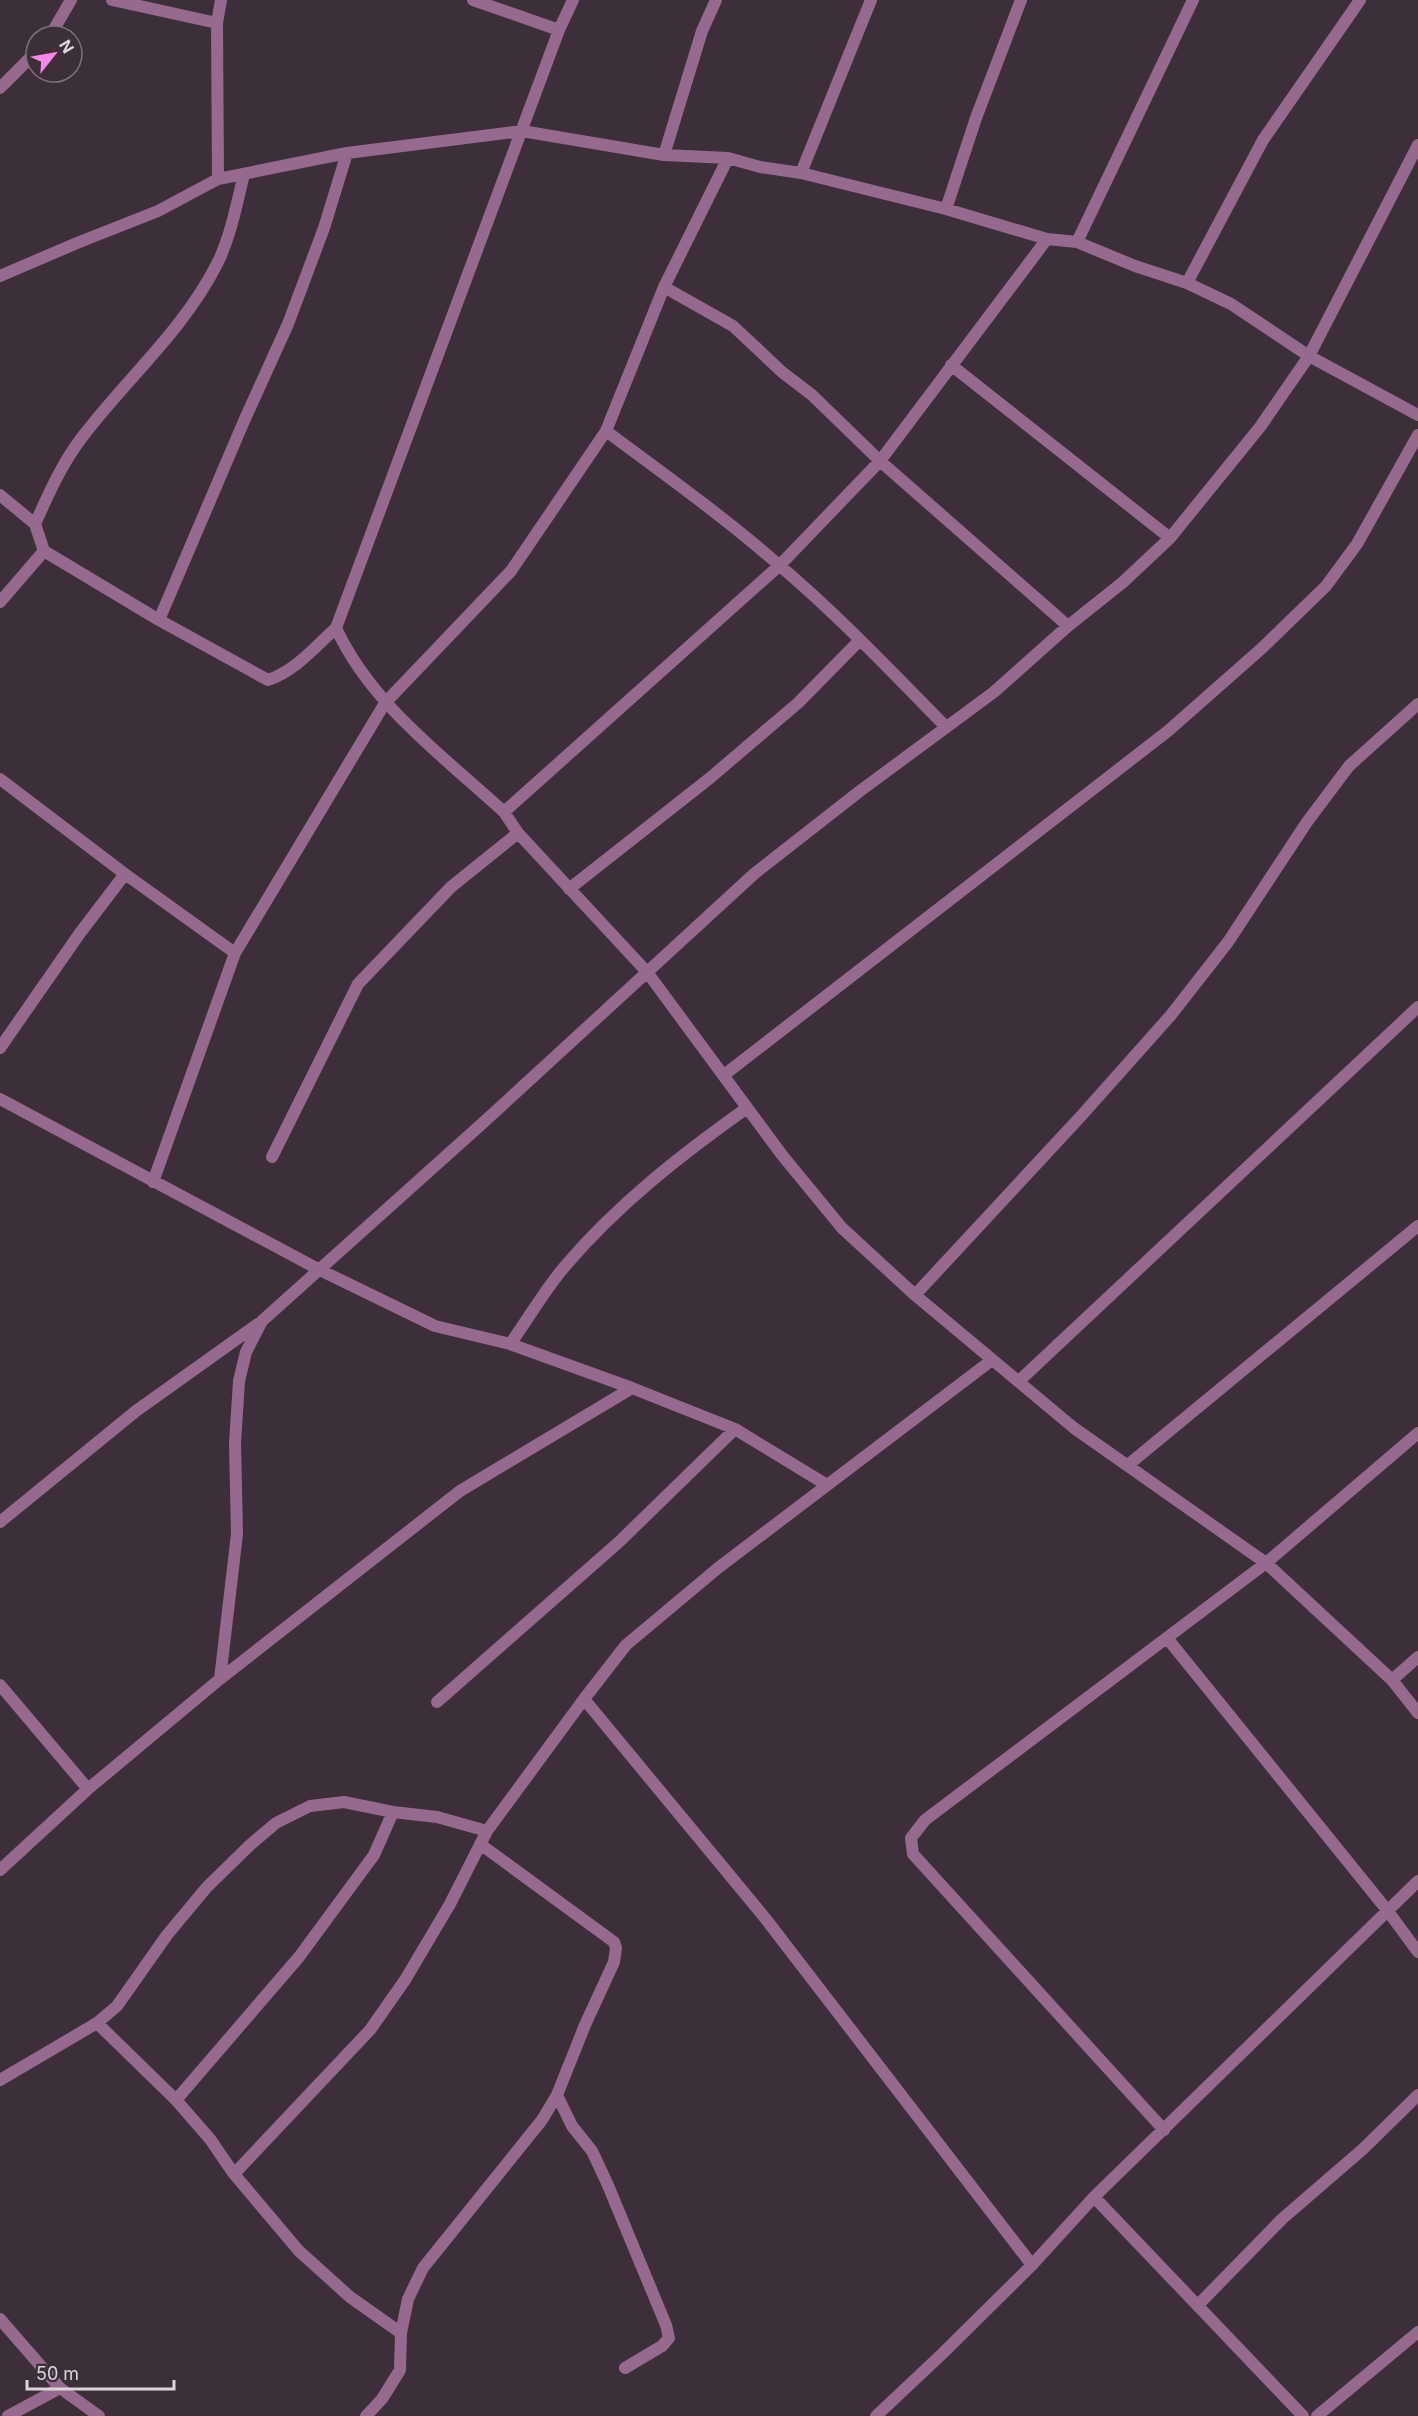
<svg xmlns="http://www.w3.org/2000/svg" width="1418" height="2416" viewBox="0 0 1418 2416" font-family="Inter,sans-serif">
<style>
.lines{fill:none;stroke-linecap:round;stroke-linejoin:round}
.street{stroke:#966a8f;stroke-width:12}
</style>
<rect width="100%" height="100%" fill="#3d2e3a"/>
<g class="lines">
<path class="street" d="M112 0 217 23
M473 0 559 30
M573 0 559 30 336 628C371 704 443 756 504 812L518 833 647 972 782 1155 842 1228 915 1295 1074 1428 1266 1563 1392 1680 1418 1713
M50 36 71 0
M0 88 36 52
M664 155 702 31 716 0
M801 173 871 0
M218 179 217 23 221 0
M946 209 976 118 1021 0
M1077 242 1193 0
M0 276 77 243 158 211 218 179 347 153 522 131 664 155 728 158 760 167 801 173 946 209 1047 239 1077 242 1135 266 1187 283 1231 304 1309 356 1418 415
M1187 283 1263 140 1360 0
M664 287 733 326 782 372 812 395 880 461 1068 626
M951 365 1170 538
M606 431C664 474 724 517 779 565 838 615 892 672 946 727
M0 495 35 524 44 551 159 620 268 680C295 671 315 647 336 628
M35 524C49 493 62 463 83 436 128 377 184 330 218 262 231 235 237 203 244 174
M0 602 44 551
M159 620 244 421 288 324 324 228 347 153
M0 779 125 874 235 953
M504 812 780 565 880 461 1047 239
M569 889 710 778 798 703 860 640
M0 1048 80 933 125 874
M724 1075 1168 731 1261 649 1326 586 1357 544 1418 435
M0 1099 318 1269 435 1326 510 1344 632 1388 735 1429 827 1485
M272 1157 358 984 451 887 518 833
M153 1182 235 953 385 703 511 571 606 431 664 287 728 158
M915 1295 1082 1115 1171 1015 1228 942 1307 822 1349 766 1418 704
M510 1344C529 1318 545 1289 566 1265 618 1204 682 1154 747 1108
M1019 1381 1418 1007
M1128 1465 1418 1226
M0 1522 136 1411 258 1324
M1167 1638 1387 1910 1418 1952
M220 1679 237 1534 235 1443 239 1381 246 1352 262 1321 485 1121 754 874 860 791 994 692 1068 626 1122 583 1170 538 1260 427 1309 356 1418 145
M1392 1680 1418 1657
M0 1685 88 1789
M584 1699 765 1918 1032 2265
M437 1702 619 1542 735 1429
M0 1870 88 1789 220 1679 460 1491 632 1388
M97 2023 176 2100 210 2139 234 2174 299 2251 350 2297 401 2333
M0 2080 97 2023 117 2006 167 1935 207 1887 250 1845 276 1823 310 1806 344 1802 393 1812 437 1817 487 1831
M557 2095 572 2126 592 2151 607 2183 666 2325 669 2338 662 2346 625 2368
M176 2100 299 1957 374 1855 393 1812
M1164 2130 913 1854 911 1838 925 1820 1266 1563 1418 1433
M234 2174 370 2030 405 1980 450 1904 487 1831 584 1699 626 1645 718 1568 992 1360
M1094 2197 1303 2416
M1198 2305 1282 2219 1363 2149 1418 2095
M0 2319 60 2388 99 2416
M8 2416 60 2388
M366 2416 382 2399 400 2370 401 2333 408 2299 423 2268 542 2120 557 2095 585 2025 614 1962 616 1948 614 1942 480 1844
M876 2416 942 2354 1032 2265 1094 2197 1418 1881
M1317 2416 1418 2332"/>
</g>
<g transform="translate(54 54) rotate(59)"><circle r="28" fill="#3d2e3a" stroke="#7d707b" stroke-width="1.5"/>
<path d="M0-4.5L10 22L0 15L-10 22Z" fill="#f987e9"/>
<text y="-9" font-size="16" font-weight="bold" text-anchor="middle" fill="#ded4dc">N</text>
</g>
<path d="M27 2380v9h147v-9" fill="none" stroke="#ded4dc" stroke-width="3"/>
<text x="36" y="2380" font-size="18" fill="#ded4dc" stroke="#3d2e3a" stroke-width="4.5" paint-order="stroke">50 m</text>
</svg>
